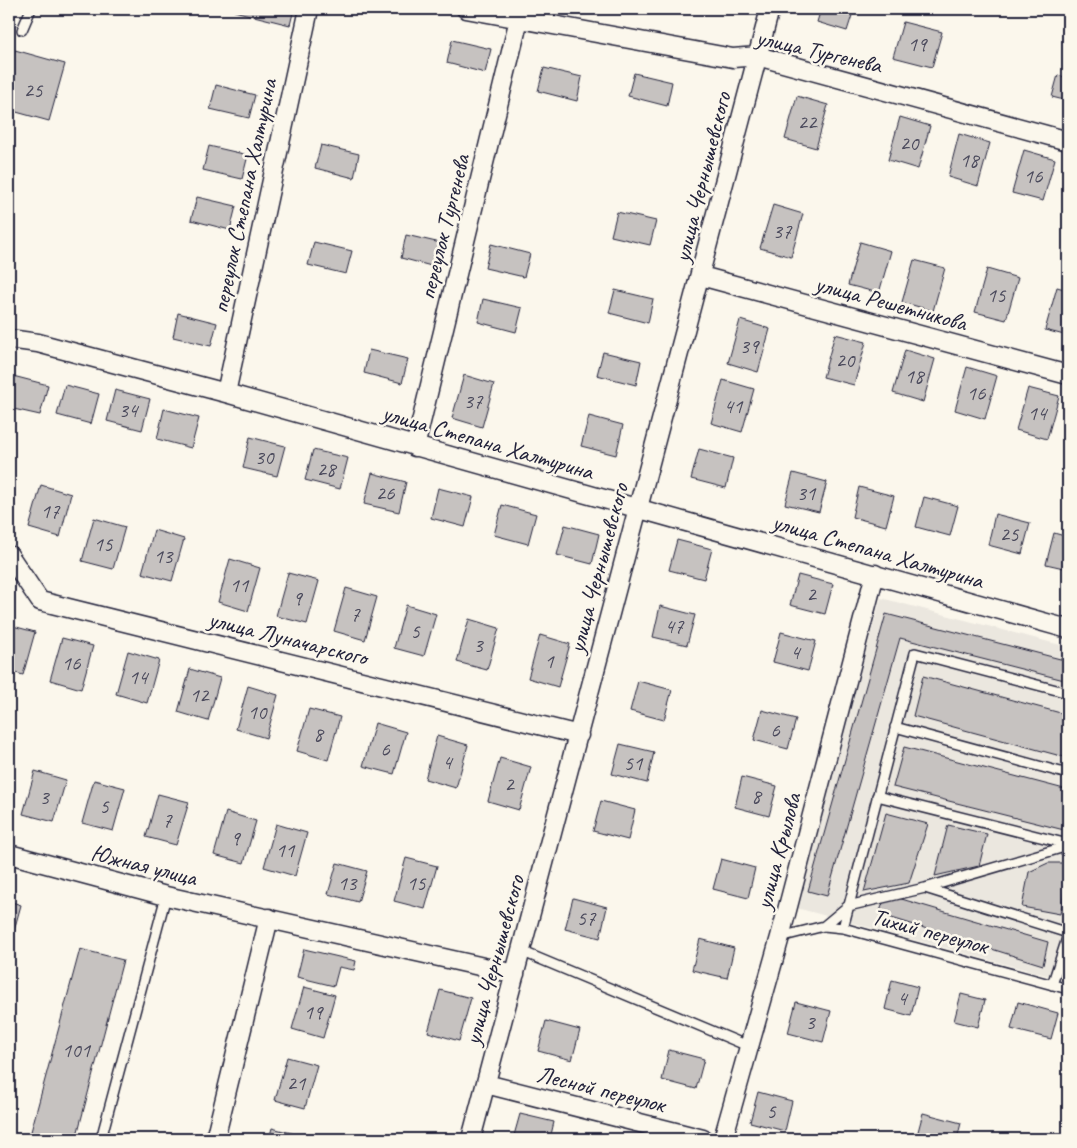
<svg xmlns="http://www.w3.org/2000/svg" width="1077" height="1148" viewBox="0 0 1077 1148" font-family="Caveat,sans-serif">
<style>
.built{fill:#ebe7df}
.building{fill:#c6c2c0;stroke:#22223b}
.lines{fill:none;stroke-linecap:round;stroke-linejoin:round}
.service-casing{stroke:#22223b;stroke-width:12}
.minor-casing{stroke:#22223b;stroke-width:21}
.service{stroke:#fbf7ec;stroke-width:9}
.minor{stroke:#fbf7ec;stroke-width:18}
.labels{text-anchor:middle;stroke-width:5;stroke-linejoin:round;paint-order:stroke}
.number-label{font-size:21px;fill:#4b4a5c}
.street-label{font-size:24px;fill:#22223b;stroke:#fbf7ec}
</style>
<rect width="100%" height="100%" fill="#fbf7ec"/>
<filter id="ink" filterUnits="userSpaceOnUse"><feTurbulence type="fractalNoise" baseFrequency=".02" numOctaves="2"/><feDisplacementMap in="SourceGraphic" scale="10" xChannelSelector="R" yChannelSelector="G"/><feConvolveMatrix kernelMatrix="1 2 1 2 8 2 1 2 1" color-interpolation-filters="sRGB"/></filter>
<g filter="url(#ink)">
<path class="built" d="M881 598 1068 647V981L793 907Z"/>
<path class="building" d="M235 9H294L290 25 234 11Z
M821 9H854L847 31 817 22Z
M903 22 942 32 932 67 893 57Z
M452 40 491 49 485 73 447 63Z
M15 50 65 64 49 121 9 110V71Z
M544 68 582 77 577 101 538 91Z
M634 73 672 82 667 106 628 96Z
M1058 75 1068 78V101L1052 97Z
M216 85 255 95 249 118 210 109Z
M797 96 828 105 816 148 785 139Z
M900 117 930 126 918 169 888 160Z
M959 134 990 143 978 186 948 177Z
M321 145 359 154 354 178 315 168Z
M209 146 248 155 242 179 203 170Z
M1024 150 1055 159 1043 201 1012 193Z
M197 197 236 206 230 230 191 220Z
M773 205 803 214 791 257 760 248Z
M617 212 656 221 650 245 611 236Z
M406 235 445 244 439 268 401 258Z
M314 242 352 251 346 274 308 265Z
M860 242 891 251 879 293 848 285Z
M491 244 530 254 524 277 485 268Z
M914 260 945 268 933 311 902 302Z
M987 269 1018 278 1006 320 975 312Z
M1057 287 1068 290V336L1045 330Z
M615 290 653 299 648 323 609 313Z
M483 299 522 308 516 332 478 322Z
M178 313 217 323 211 346 173 337Z
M740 320 770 329 758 372 728 363Z
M835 334 866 342 854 385 823 377Z
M369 350 408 359 402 383 364 373Z
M905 350 935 359 923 402 893 393Z
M603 352 641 361 636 385 597 375Z
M967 367 997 376 985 419 955 410Z
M464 375 494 384 482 427 452 418Z
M13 376 48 385 40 415 9 408V394Z
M723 380 754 389 742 432 711 423Z
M65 385 99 394 91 424 57 415Z
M1028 388 1059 396 1047 439 1016 430Z
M115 390 150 399 142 430 107 421Z
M164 409 199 418 191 448 157 439Z
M589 416 623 425 616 455 581 446Z
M250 437 285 446 277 476 243 468Z
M699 449 733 458 726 488 691 479Z
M313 450 348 458 340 489 305 480Z
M372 473 406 482 399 512 364 504Z
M793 473 827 482 819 512 785 504Z
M41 485 71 494 60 537 29 528Z
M859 487 894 496 886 526 852 517Z
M438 488 473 497 465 527 431 518Z
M924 497 958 506 950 536 916 527Z
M502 505 536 514 528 544 494 535Z
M995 514 1030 523 1022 554 988 545Z
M94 518 125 527 113 569 82 561Z
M565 525 599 534 592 564 557 555Z
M154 530 184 539 172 581 142 573Z
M1054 533 1068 537V569L1046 564Z
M677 540 712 549 704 579 669 570Z
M230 559 260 568 248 611 218 602Z
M288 573 319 581 307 624 276 616Z
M798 575 833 584 825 614 790 605Z
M346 588 377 597 365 640 334 631Z
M406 605 436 614 424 656 394 648Z
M660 606 695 615 687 645 653 637Z
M886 614 1068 661V681L900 638 827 896 808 891Z
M469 619 499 628 487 670 457 662Z
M9 625 35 632 23 675 9 671Z
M781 632 816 641 808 671 773 662Z
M540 635 570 644 558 687 528 678Z
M62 638 93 646 81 689 50 680Z
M128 651 159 660 147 703 116 694Z
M190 669 220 678 208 721 178 712Z
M923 676 1068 715V758L913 716Z
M638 681 672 690 664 720 630 711Z
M248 686 278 695 266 738 236 729Z
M309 709 340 717 328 760 297 751Z
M762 710 796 719 788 749 754 740Z
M375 723 406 732 394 774 363 766Z
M437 736 468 745 456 788 425 779Z
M620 744 654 752 647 783 612 774Z
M904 747 1068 790V831L893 787Z
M500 758 531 767 519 810 488 801Z
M35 771 66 780 54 822 23 814Z
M742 777 777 786 769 816 735 807Z
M94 780 125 788 113 831 82 823Z
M158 794 189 802 176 845 146 837Z
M601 801 635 810 628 840 593 831Z
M226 812 256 821 244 863 214 855Z
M886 813 928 824 909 883 864 892Z
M276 824 307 833 295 876 264 867Z
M948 825 987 834 979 866 935 876Z
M406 858 437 866 425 909 394 901Z
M721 859 755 868 748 898 713 889Z
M337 863 367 871 358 902 328 894Z
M1048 863H1068V874L1060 914 1022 907 1029 872Z
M573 898 607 907 600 938 565 929Z
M898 898 1048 942 1043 965 879 914 883 903Z
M9 901 21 905 13 934 9 933Z
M700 939 734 948 727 978 692 970Z
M80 949 123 960 76 1139H29Z
M304 949 356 961 354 970 339 967 334 986 297 977Z
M892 980 918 987 911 1016 885 1009Z
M304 987 335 995 323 1038 292 1029Z
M440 990 471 998 459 1041 428 1032Z
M961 994 985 1000 978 1027 954 1021Z
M796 1002 831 1011 823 1042 788 1033Z
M1018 1002 1058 1013 1051 1039 1011 1029Z
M546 1021 580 1030 572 1060 538 1051Z
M669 1050 704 1059 696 1089 662 1080Z
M287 1057 317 1065 305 1108 275 1100Z
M758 1092 792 1101 785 1131 750 1122Z
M923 1113 961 1123 957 1139H916Z
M520 1114 554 1122 550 1139H513Z
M272 1128 303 1136 302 1139H269Z"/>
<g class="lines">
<g class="service-casing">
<path id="service" d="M22 30 31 9
M895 727 1068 774
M877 796 1068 844
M925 888 1068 933
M824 926 848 906 925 888 1068 846
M843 928 915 653 1068 693
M780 937 824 926 843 928 1068 989
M521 951 748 1046
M1052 985 1068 935
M101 1139 166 896"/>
</g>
<g class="minor-casing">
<path id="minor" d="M466 9 733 58 757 56 1068 141
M701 276 1068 375
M9 339 38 343 226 393 1068 629
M226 393 309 9
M415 447 519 19
M9 555 40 601 579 735
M9 854 166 896 515 974
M486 1084 703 1139
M215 1139 269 918
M471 1139 770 9
M723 1139 780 937 875 574"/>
</g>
<use href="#service" class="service"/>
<use href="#minor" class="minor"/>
</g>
</g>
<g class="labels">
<g class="number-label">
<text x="917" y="51">19</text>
<text x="33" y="97">25</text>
<text x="807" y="129">22</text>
<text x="909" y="150">20</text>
<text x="969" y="167">18</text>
<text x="1033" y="183">16</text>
<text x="782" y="238">37</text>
<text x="996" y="302">15</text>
<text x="749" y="353">39</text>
<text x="845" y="367">20</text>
<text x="914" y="383">18</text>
<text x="976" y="400">16</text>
<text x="473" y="408">37</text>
<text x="733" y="413">41</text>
<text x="128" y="417">34</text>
<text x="1037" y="420">14</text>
<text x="264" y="464">30</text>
<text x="326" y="476">28</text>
<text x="385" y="500">26</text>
<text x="806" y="500">31</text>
<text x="50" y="518">17</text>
<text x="1009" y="541">25</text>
<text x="103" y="551">15</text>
<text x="163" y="563">13</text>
<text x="239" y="592">11</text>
<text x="811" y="601">2</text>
<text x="297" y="605">9</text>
<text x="355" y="621">7</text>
<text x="674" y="633">47</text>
<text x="415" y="638">5</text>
<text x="478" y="652">3</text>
<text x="795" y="659">4</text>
<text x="549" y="668">1</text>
<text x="71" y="670">16</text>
<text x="138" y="684">14</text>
<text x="199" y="702">12</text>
<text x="257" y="719">10</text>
<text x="775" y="737">6</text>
<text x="318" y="741">8</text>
<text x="385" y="756">6</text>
<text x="447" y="769">4</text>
<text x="633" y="770">51</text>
<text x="509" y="791">2</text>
<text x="756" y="803">8</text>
<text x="44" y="804">3</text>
<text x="104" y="813">5</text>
<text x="167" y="827">7</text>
<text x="235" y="845">9</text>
<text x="285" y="857">11</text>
<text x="347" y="890">13</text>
<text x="416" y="890">15</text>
<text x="586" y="925">57</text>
<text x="902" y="1005">4</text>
<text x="313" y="1019">19</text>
<text x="810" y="1029">3</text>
<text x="76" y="1057">101</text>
<text x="296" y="1090">21</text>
<text x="771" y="1118">5</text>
</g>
<g class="street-label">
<text transform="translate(819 51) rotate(13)" y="8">улица Тургенева</text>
<text transform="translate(702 177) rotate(-76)" y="8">улица Чернышевского</text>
<text transform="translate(244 196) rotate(-78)" y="8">переулок Степана Халтурина</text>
<text transform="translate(444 227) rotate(-76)" y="8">переулок Тургенева</text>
<text transform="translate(891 303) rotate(15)" y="8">улица Решетникова</text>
<text transform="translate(488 442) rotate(16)" y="8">улица Степана Халтурина</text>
<text transform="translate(878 551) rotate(16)" y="8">улица Степана Халтурина</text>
<text transform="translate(598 568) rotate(-75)" y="8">улица Чернышевского</text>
<text transform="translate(288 638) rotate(14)" y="8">улица Луначарского</text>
<text transform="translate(778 851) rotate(-75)" y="8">улица Крылова</text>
<text transform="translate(144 865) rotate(14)" y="8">Южная улица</text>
<text transform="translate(930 931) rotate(15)" y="8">Тихий переулок</text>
<text transform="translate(494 960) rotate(-75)" y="8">улица Чернышевского</text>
<text transform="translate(601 1089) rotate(14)" y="8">Лесной переулок</text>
</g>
</g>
<rect width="1077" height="1148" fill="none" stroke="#fbf7ec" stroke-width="30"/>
<rect x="15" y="15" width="1047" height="1118" fill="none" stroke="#22223b" stroke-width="2" filter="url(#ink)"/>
</svg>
